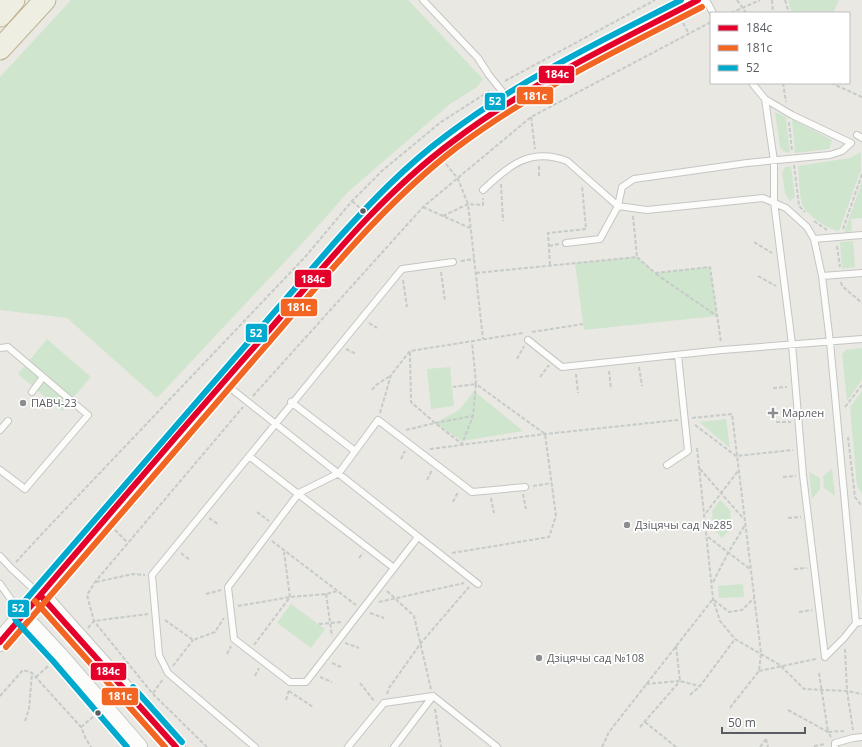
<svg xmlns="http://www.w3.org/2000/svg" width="862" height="747" viewBox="0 0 862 747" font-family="'Open Sans',sans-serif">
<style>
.green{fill:#d0e5ce}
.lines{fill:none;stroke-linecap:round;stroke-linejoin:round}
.service-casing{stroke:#c5c5c4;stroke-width:8}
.secondary-casing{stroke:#c6c6c5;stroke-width:20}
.trunk-casing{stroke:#bfb391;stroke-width:23}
.path{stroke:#c6cbc9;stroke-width:2;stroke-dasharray:4 2;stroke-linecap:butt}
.service{stroke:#fcfcfb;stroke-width:6}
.secondary{stroke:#fcfcfb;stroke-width:18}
.trunk{stroke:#efeee2;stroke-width:21}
.bus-1-casing{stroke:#fff;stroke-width:9}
.bus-2-casing{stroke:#fff;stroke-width:9}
.bus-3-casing{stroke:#fff;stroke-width:9}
.bus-1{stroke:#e4002b;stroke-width:6}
.bus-2{stroke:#f26522;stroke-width:6}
.bus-3{stroke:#00a9ce;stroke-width:6}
.bus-dot{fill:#595c61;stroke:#fff;stroke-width:1.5}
.poi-dot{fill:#8b8d8e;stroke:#fff;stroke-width:1.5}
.labels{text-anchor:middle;stroke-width:3.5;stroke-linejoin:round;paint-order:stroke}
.poi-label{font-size:11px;fill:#595c61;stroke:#fff;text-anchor:start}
.line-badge{stroke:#fff;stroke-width:1.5}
.badge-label{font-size:11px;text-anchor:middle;font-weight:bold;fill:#fff}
</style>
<rect width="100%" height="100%" fill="#e9e8e3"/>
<path class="green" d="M71 0H408L483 79 477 87 450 104 349 191 309 236 157 398 67 318 0 310V77Z
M788 0H839L833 13H792Z
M775 112 786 117 790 153 783 151 780 147Z
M792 119 832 140 829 149 795 153Z
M861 152V170L839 231C829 230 805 214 802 204 799 193 799 177 798 166L850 158Z
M791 166 795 197 790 201 785 193 782 173 785 167Z
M862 181V218L851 219 852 231 844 233Z
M853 241 855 267 842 269 840 242Z
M637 257 655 273 710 267 717 316 584 330 575 263Z
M47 339 91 377 62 411 18 374Z
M862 348V380L847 401 842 354 846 350Z
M450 367 454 406 431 409 427 369Z
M474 391 523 431 462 441 435 423 459 410Z
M862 391V494L857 486 850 407Z
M726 419 730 448 699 422Z
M832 469 835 496 824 488 823 476Z
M809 472 820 478V489L812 499Z
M720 500 730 510 732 528 722 538 713 528 712 511Z
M743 584 744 597 719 598 718 586Z
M291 604 325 629 311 648 277 623Z"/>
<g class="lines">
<g class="service-casing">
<path id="service" d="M423 0 478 58 489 75 509 100
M706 0 713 13
M752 83 765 99 774 161V202L792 344 803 475 825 657
M857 135 862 138
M483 190C509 165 531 147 567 161L618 206 647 210 763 198 786 208 807 227 814 239 822 276 830 342 856 623
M814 239 862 235
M566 243 600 239 618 206 622 187 634 179 747 163 830 155 842 151 851 143 792 115 765 99
M822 276 862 273
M528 340 562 367 722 350 862 339
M0 348 8 347 88 415 25 489 0 470
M224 383 478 584
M32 392 43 377
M291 402 355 451
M0 430 8 421
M249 456 394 568
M667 465 688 451 678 355
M418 537 306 682H290L234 639 228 587 299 493 339 473 378 420 472 492 525 487
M0 556 11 568 39 594
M0 584 22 615
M825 657 844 638 856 623 862 622
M255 747 168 673 159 655 152 575 402 269 453 262
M348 747 384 703 433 696 497 747
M394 747 433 696
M835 747V743L853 738 862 737"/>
</g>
<g class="secondary-casing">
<path id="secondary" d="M41 596 176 747
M22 616 59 656 138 747
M0 642 223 382 345 243 400 185 451 142 510 101 563 70 698 0"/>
</g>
<g class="trunk-casing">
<path id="trunk" d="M0 16 14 0
M0 49 45 0"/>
</g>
<path class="path" d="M737 0 746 13
M772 0 773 13
M785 0 789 13
M731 13 760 0
M683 23 689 34
M505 81 655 0
M783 83 786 102
M831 83 862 97
M531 117 535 149
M789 122 792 151
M446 164 458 179 468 204 483 339
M794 165 799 206 805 212
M539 176V165
M501 184 503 221
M352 201 360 208
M423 207 470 228
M443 216 468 204 483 205V198
M633 216 637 257
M814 221 827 230
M843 229 862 174
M754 242 772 253
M549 246 559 244
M837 246 840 267
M461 261 474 259
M550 265 548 233 586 229 582 185
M441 272 445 301
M476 273 637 257 655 273 710 267 721 342
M656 274 717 316
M758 276 776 286
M403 280 407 307
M841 282 842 286 862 303
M369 323 377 328
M532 332 583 324
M346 349 356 354
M410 352 411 402 435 423 462 444 473 416 476 384 453 387
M517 359 524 346
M639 367 642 386
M609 371 611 389
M576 374 578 393
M540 377 549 365
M773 388 787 387
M372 390 376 385 390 376
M253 396 423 207 531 117 711 22
M845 407 862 385
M380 413 391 375 410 351 523 333
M692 418 732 414 761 653 759 671 729 709
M776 422H791
M695 425 736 456 793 450
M406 430 435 423 473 416
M848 437 855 497 862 506
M697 448 713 599 720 621 735 639 780 665 804 689 847 691 862 694
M430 449 545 434 678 420
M401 459 405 451
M700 469 743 518
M783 477 796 476
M427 480 432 470
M533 486 552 483
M523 494 526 509
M491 498 494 513
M453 502 458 492
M257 512 269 521
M706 513 738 471
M209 518 218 524
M788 518 801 517
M115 530 128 543
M708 537 750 569
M272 541 356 605
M181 553 190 560
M452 553 549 537 556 516 545 434 476 384 472 341
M359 558 363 553
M16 562 39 537 306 256 352 201 383 170 441 122 491 90
M794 569 807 568
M96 582 133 574 145 575
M713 582 728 553 745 525
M387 591 414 616 431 689
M206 594 221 590
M326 594 332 636
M714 600 729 612 742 610 754 598
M379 602 464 583
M238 606 290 597 326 594 338 591
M799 612 812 610
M370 613 384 618
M165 620 193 640 215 632 224 618
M319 624 342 622
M88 628 94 621 148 614
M345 643 359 648
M254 645 290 597 284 552
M676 646 680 681 699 686
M845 649 847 691 853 730
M227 654 231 646
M332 663 343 668
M173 666 193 640
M759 671 816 659
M819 673 828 732 844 731
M255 676 259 668
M36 677 48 666
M320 677 332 682
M360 683 375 702
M646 684 679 681
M289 691 313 707
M153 693 163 679
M387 694 389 688 421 643 469 587
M690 695 700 686 735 639
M0 696 23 670 32 673 81 727 86 739 91 747
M286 700 289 690
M435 709 441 747
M788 710 828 732 831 737
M25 721 29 709 32 673
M645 722 676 747
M81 727 94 716
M640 727 680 681
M732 729 741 718
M766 739 768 747
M814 746 826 744
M207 747 152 693 94 621 87 595 95 582 243 407
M602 747 609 732 713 599
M760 747 766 739"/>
<use href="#service" class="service"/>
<use href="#secondary" class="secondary"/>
<use href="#trunk" class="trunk"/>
<g class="bus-1-casing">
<path id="bus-1" d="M41 596 176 747
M0 642C90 537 179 432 271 328 327 263 382 194 452 142 528 84 614 44 698 0"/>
</g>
<g class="bus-2-casing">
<path id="bus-2" d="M35 601 165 747
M6 647C96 543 185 438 276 334 332 269 387 201 456 148 532 91 618 50 702 7"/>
</g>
<g class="bus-3-casing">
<path id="bus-3" d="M133 687 182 742
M127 747 53 661 16 621 14 616 16 611 335 242C370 203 405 166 447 135 519 80 601 41 681 0"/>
</g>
<use href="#bus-1" class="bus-1"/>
<use href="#bus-2" class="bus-2"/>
<use href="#bus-3" class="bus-3"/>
</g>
<g class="bus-dot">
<circle cx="363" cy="211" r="3.5"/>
<circle cx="98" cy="713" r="3.5"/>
</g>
<g class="poi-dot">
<circle cx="23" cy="403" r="4"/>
<path d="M771 407h4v4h4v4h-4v4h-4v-4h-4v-4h4z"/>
<circle cx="627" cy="525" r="4"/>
<circle cx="539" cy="658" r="4"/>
</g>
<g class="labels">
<g class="poi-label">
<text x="31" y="407">ПАВЧ-23</text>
<text x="782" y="417">Марлен</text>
<text x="635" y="529">Дзіцячы сад №285</text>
<text x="547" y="662">Дзіцячы сад №108</text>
</g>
</g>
<g class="line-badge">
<rect x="538" y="65" width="37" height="19" rx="4" fill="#e4002b"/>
<rect x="516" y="86" width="38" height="19" rx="4" fill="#f26522"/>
<rect x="484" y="92" width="22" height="19" rx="4" fill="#00a9ce"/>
<rect x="294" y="269" width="38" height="19" rx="4" fill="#e4002b"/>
<rect x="280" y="298" width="38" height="19" rx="4" fill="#f26522"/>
<rect x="245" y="323" width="23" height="20" rx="4" fill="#00a9ce"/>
<rect x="7" y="599" width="23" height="19" rx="4" fill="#00a9ce"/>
<rect x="90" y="662" width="37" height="19" rx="4" fill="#e4002b"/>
<rect x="101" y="687" width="38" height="19" rx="4" fill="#f26522"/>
</g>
<g class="badge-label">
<text x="557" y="78">184с</text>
<text x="535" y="100">181с</text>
<text x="495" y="105">52</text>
<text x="313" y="283">184с</text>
<text x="299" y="311">181с</text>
<text x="256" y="337">52</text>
<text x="18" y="612">52</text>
<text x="108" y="675">184с</text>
<text x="120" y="700">181с</text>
</g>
<rect x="710" y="12" width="140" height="72" fill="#ffffff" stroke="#bdbec0"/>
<rect x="718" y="25" width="20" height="6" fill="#e4002b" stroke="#bdbec0"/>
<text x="746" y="32" font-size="12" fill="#595c61">184с</text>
<rect x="718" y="45" width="20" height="6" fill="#f26522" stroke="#bdbec0"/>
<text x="746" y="52" font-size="12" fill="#595c61">181с</text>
<rect x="718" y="65" width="20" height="6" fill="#00a9ce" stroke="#bdbec0"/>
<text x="746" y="72" font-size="12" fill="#595c61">52</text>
<path d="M722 727v6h83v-6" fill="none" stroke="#595c61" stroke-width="2"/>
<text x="728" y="727" font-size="12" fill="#595c61" stroke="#ffffff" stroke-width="3" paint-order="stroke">50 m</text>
</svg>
